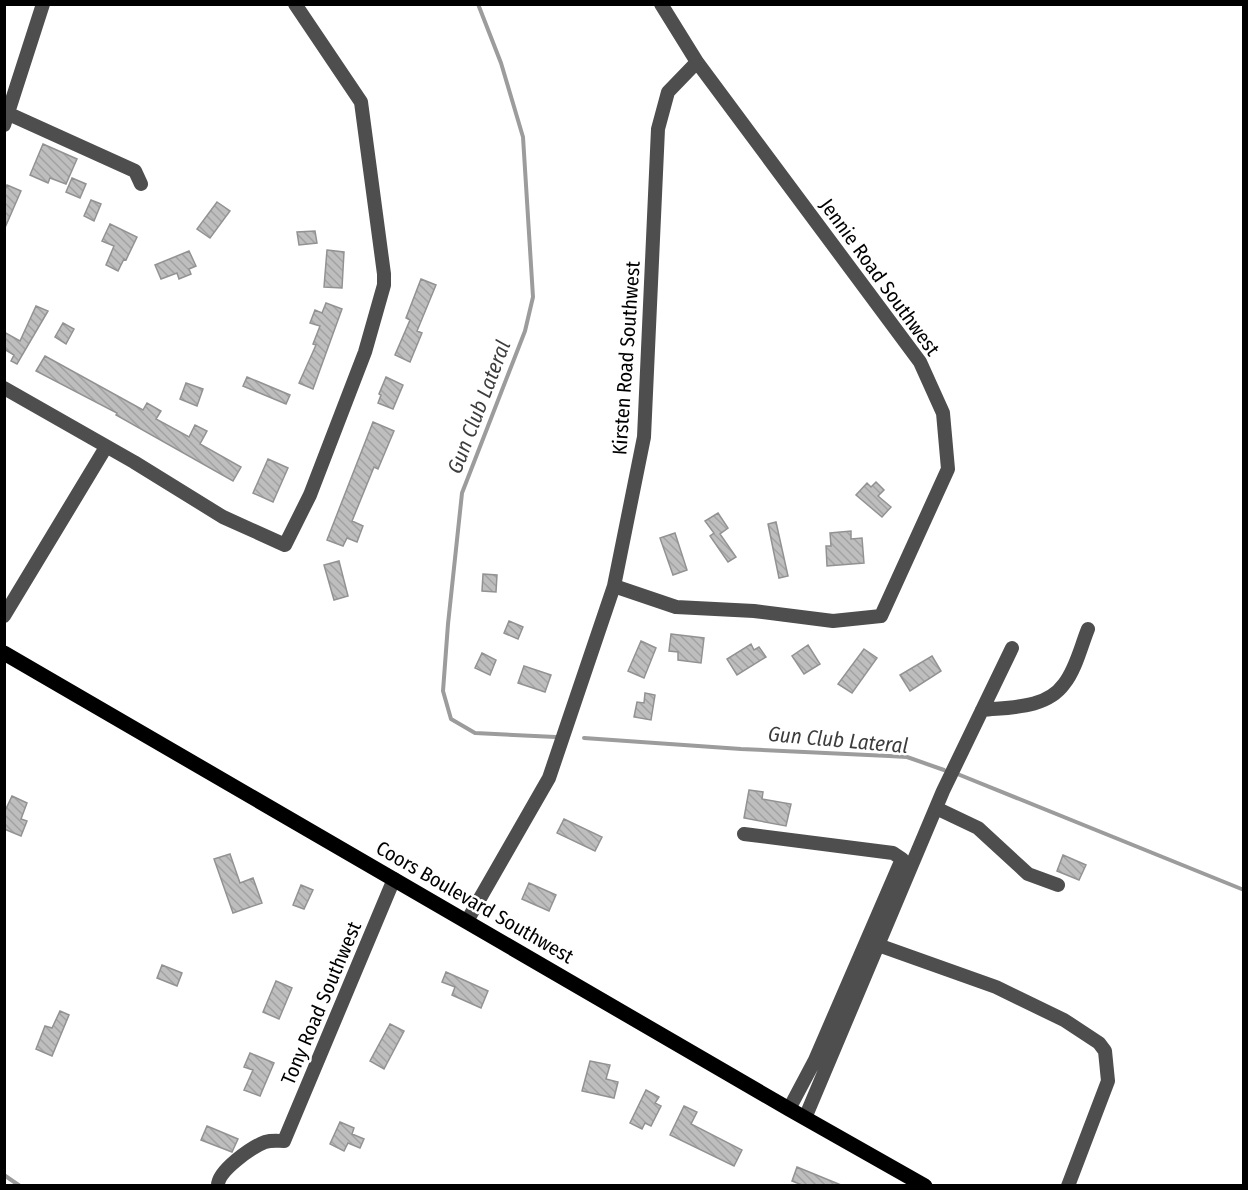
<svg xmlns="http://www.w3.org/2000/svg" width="1248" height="1190" viewBox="0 0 1248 1190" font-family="'Fira Sans Condensed',sans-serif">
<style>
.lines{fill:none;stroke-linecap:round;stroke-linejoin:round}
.stream{stroke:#9c9c9c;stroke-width:4}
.building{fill:url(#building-back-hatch);stroke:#929292;stroke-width:1.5}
.minor{stroke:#4e4e4e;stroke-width:14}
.major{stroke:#000;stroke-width:15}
.labels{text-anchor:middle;stroke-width:5;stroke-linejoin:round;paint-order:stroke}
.street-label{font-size:20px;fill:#000;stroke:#fff}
.water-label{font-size:21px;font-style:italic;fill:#3d3d3d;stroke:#fff}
</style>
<defs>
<pattern id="building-back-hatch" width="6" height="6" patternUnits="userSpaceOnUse" patternTransform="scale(1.5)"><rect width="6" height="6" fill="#bebebe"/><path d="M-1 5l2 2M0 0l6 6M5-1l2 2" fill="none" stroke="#a2a2a2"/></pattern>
</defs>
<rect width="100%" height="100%" fill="#fff"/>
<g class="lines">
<path class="stream" d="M478 4 501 63 523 137 533 297 525 331 462 493 448 624 443 691 451 719 475 733 556 737
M584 738 741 749 889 756 907 757 944 770
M955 773 1244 890
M4 1175 20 1186"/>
</g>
<path class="building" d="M43 144 77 159 66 184 50 178 48 183 30 175Z
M72 178 86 184 80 198 66 192Z
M7 185 21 191 4 230V192Z
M91 200 101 204 94 221 84 216Z
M217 202 230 211 210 238 197 229Z
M110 224 137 237 126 260 124 259 118 271 106 265 114 246 102 241Z
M315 231 317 243 299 245 297 232Z
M327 250 344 252 342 288 324 287Z
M189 251 196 266 189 269 191 274 179 279 177 273 161 279 155 265Z
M421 279 436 285 417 331 422 333 410 362 395 355 410 320 406 318Z
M326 303 342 309 313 389 299 383 316 345 313 344 320 326 310 323 315 310 322 313Z
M36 306 48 311 17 364 11 361 14 355 4 349V332L20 341Z
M63 323 74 329 66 344 55 337Z
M45 356 143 410 147 403 161 411 156 419 189 437 195 425 207 431 200 444 241 467 233 481 116 415 117 413 36 371Z
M247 377 290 395 286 404 243 386Z
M386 377 403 385 393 409 378 403 381 395 379 394Z
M186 383 203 389 197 406 180 399Z
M373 422 394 431 378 469 374 467 352 521 363 526 357 542 347 538 343 546 327 540Z
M268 459 288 468 273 502 253 493Z
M876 482 884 490 878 496 891 507 882 517 856 495 867 483 871 487Z
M718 513 728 528 720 534 736 557 728 562 710 536 714 533 705 521Z
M776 522 788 576 779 578 768 524Z
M851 531V539L862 538 864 563 827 566 826 546H831L830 533Z
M675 533 687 570 673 575 660 538Z
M339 561 348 596 334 600 324 565Z
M483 574 497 575 496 592 482 591Z
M509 621 523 627 518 639 504 633Z
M671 634 704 638 701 663 678 660V652L669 651Z
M641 641 656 648 644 678 628 671Z
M751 644 754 650 759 647 766 657 737 675 727 659Z
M808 645 820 664 804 674 792 656Z
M864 649 877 658 852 693 838 684Z
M482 653 496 660 490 675 475 668Z
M932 656 941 671 910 691 900 675Z
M524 666 551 675 545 692 518 683Z
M645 693 655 695 651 720 634 717 637 702 644 703Z
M749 790 763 792 762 799 791 804 786 826 744 818Z
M12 796 27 803 21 819 27 821 21 836 4 829V813Z
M564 819 602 837 595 851 557 833Z
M230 854 240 883 253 878 262 903 233 913 214 859Z
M1063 855 1086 865 1079 880 1057 871Z
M529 883 556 895 549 911 522 899Z
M301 885 313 890 304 909 293 905Z
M162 965 182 973 177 986 157 978Z
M446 972 488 991 481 1008 452 995 455 987 442 982Z
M276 981 292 988 279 1019 263 1012Z
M60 1011 69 1015 52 1056 36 1049 45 1026 52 1028Z
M390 1024 404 1031 384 1069 370 1061Z
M250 1053 274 1063 260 1096 244 1090 253 1070 244 1067Z
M590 1061 610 1065 606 1079 618 1082 614 1098 582 1091Z
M646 1090 659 1097 655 1103 661 1106 651 1126 645 1123 642 1129 630 1123Z
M684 1106 697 1112 691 1124 742 1150 734 1166 670 1135Z
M340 1122 354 1128 352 1134 364 1139 360 1148 348 1143 344 1151 330 1144Z
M207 1126 238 1139 232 1152 201 1140Z
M797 1167 841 1185H802L792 1181Z"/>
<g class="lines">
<path class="minor" d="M9 114 135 171 141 184
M4 125 43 4
M4 388 134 462 223 517 285 545 310 495 365 352 384 285V274L361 102 295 4
M614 586 676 607 754 611 833 621 881 616 948 469 943 413 920 362 697 62 661 4
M4 616 106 447
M982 710C1010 707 1046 709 1064 684 1076 669 1081 646 1088 629
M936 808 978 828 1028 874 1058 885
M744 834 893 853 902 859 815 1060 789 1109
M467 921 549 778 614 586 644 437 658 129 668 92 697 62
M878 945 996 987 1064 1020 1099 1043 1105 1051 1108 1081 1068 1186
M805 1118 943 791 1012 648
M218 1186C217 1171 252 1147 265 1142 272 1140 278 1141 284 1141L394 879"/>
<path class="major" d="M4 653 789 1109 925 1186"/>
</g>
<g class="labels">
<g class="street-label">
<text transform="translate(880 277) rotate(54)" y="7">Jennie Road Southwest</text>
<text transform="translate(626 358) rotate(-86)" y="7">Kirsten Road Southwest</text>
<text transform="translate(475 902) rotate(30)" y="7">Coors Boulevard Southwest</text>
<text transform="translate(321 1003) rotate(-67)" y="7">Tony Road Southwest</text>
</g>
<g class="water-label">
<text transform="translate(479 407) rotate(-69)" y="7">Gun Club Lateral</text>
<text transform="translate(838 740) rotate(5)" y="7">Gun Club Lateral</text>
</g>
</g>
<rect width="1248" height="1190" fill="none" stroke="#000000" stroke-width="12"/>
</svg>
